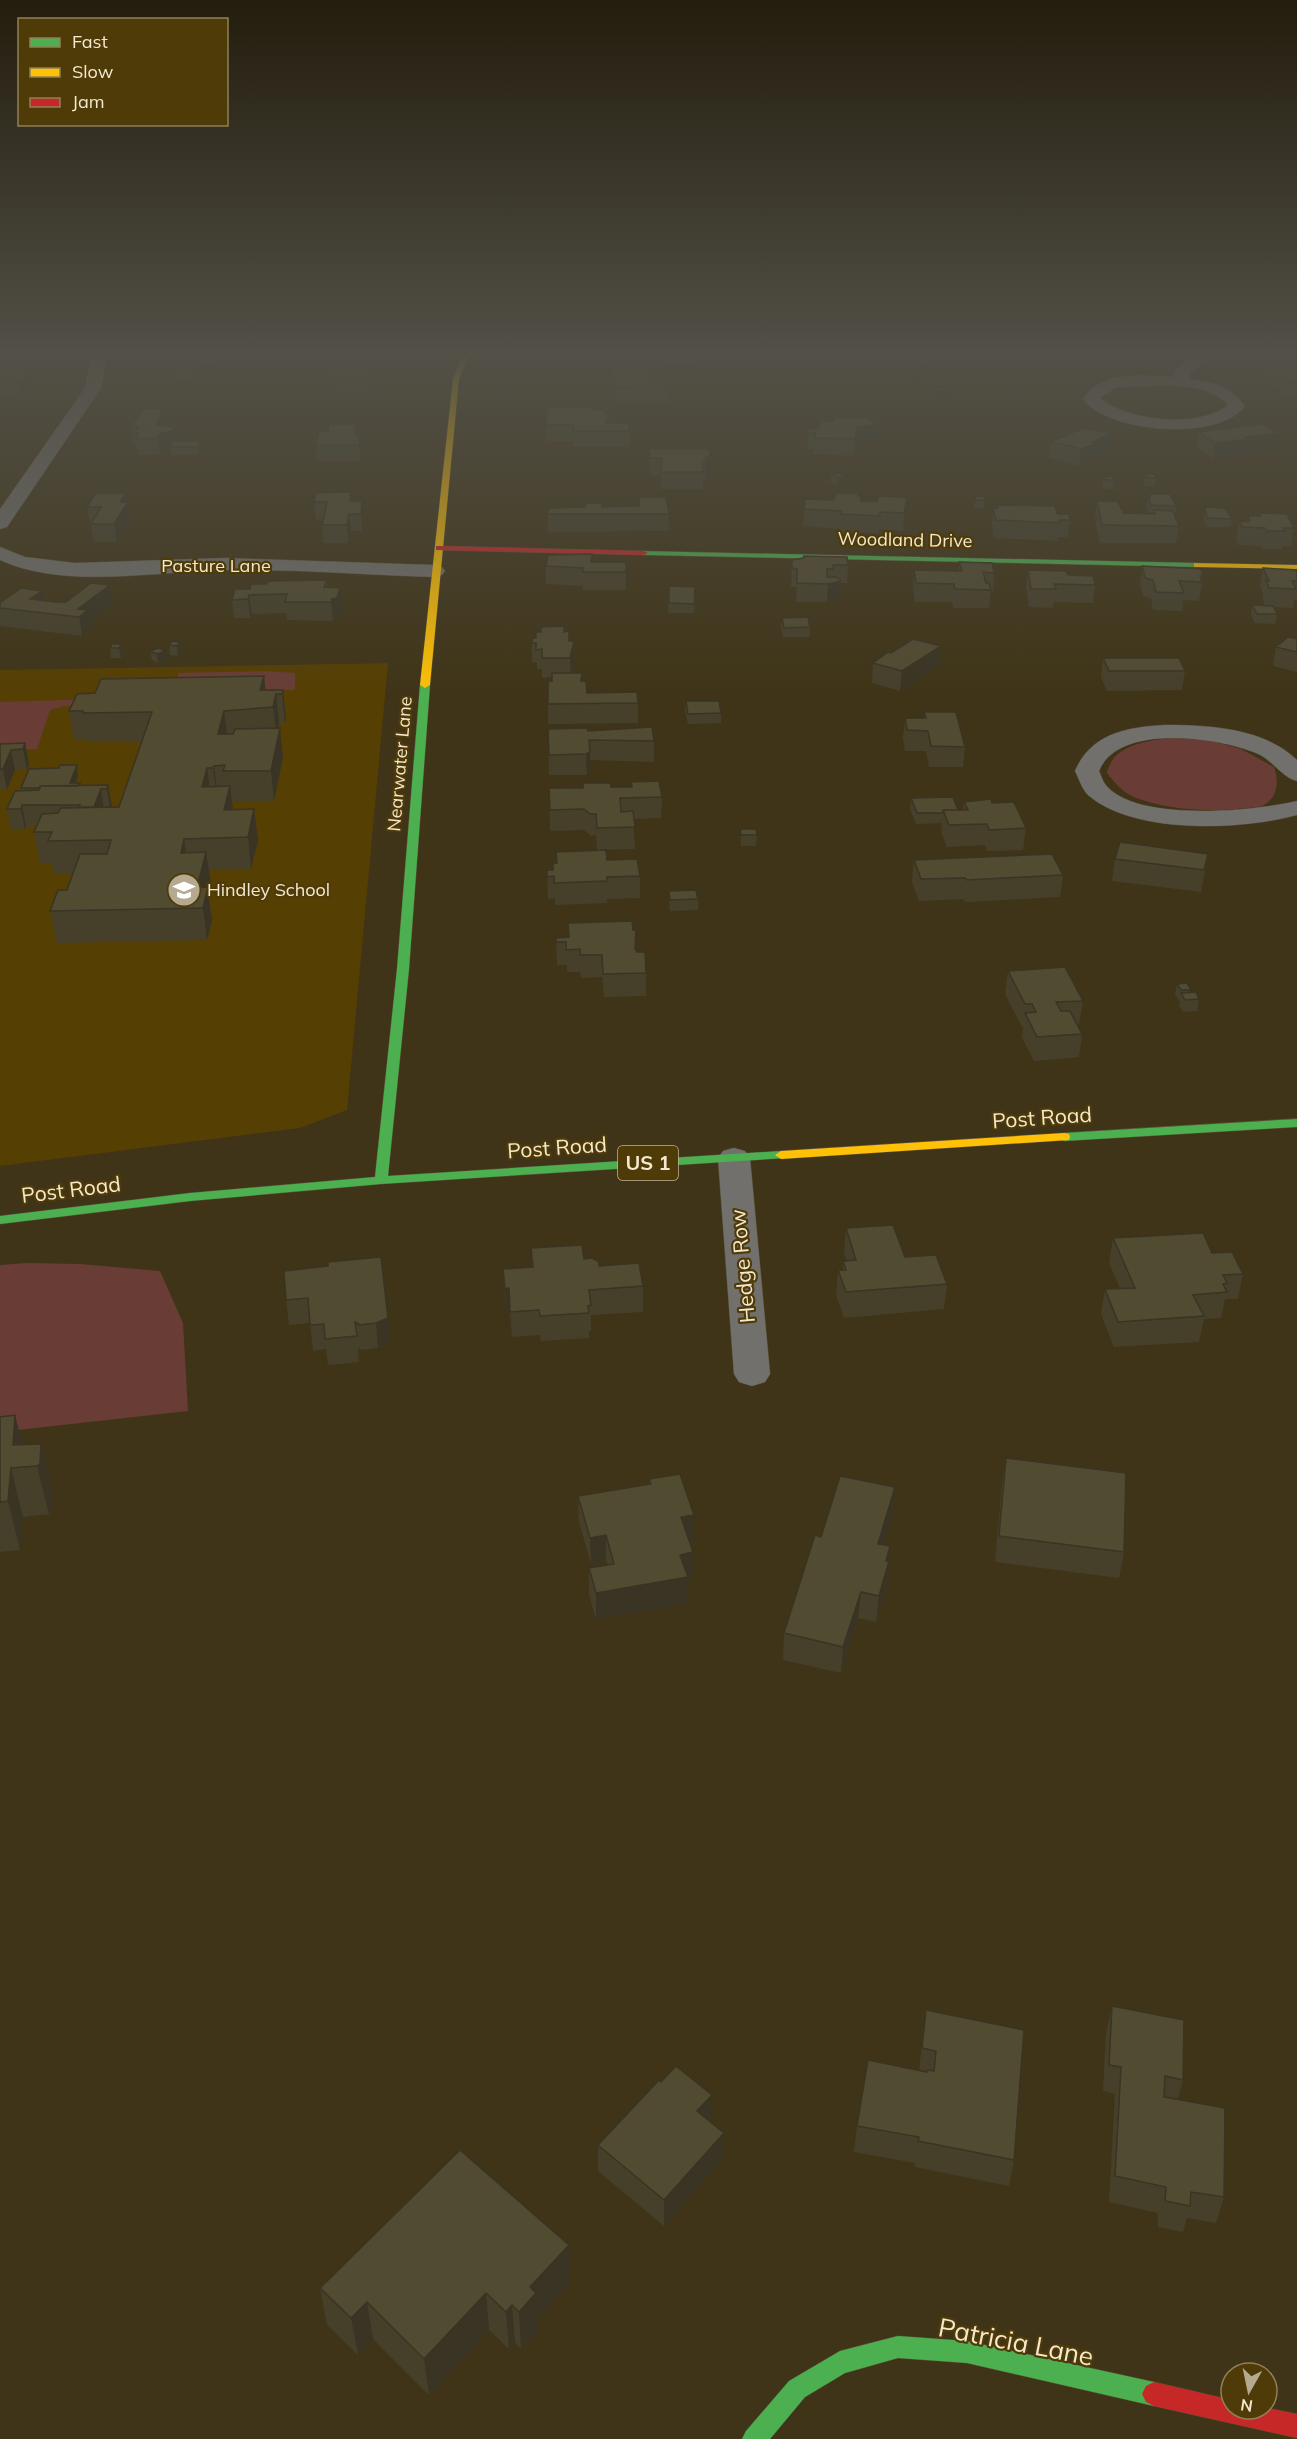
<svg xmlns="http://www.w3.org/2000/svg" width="1297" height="2439" viewBox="0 0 1297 2439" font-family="Mulish,sans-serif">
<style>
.built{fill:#553f03}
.green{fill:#693d35}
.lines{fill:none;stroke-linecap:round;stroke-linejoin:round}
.street-casing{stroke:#594f38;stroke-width:1}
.fast-casing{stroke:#594f38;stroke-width:1}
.slow-casing{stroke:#594f38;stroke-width:1}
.jam-casing{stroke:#594f38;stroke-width:1}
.street{fill:#71706d;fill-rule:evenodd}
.fast{fill:#4caf50;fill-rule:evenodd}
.slow{fill:#ffc107;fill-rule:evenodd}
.jam{fill:#c62828;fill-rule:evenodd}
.wall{fill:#46402b}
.shaded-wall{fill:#393423}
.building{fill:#514b32;stroke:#393423;stroke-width:1.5}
.labels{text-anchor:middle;stroke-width:4.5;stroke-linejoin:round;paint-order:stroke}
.far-street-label{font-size:18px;fill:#f4e8cf;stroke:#4f3b07}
.far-poi-label{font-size:18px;fill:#f4e8cf;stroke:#4f3b07;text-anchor:start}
.shield{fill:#4f3b07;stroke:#c2b493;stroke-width:1.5}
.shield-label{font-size:20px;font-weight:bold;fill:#f4e8cf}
.street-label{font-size:21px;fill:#f4e8cf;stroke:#4f3b07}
.near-street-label{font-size:26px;fill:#f4e8cf;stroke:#4f3b07}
</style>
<rect width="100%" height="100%" fill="#3f3417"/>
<path class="built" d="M388 663 347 1110 300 1128 0 1166V670Z"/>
<path class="green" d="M266 671 295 673V690L175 693 178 673Z
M97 699 95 705 64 706 50 710 37 749 0 751V702Z
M1175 737 1211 741 1241 749 1274 767C1279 782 1278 798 1262 806 1258 808 1252 807 1248 808 1211 812 1169 811 1134 797 1122 792 1115 783 1107 773 1113 743 1150 741 1175 737Z
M27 1263 80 1264 160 1271 183 1323 188 1411 0 1432V1265Z"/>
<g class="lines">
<g class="street-casing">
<path id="street" d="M82 354H98L106 362 101 388 7 527 0 529V509L85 388 90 363Z
M1196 354H1213L1189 374 1190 379C1212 382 1232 387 1245 406 1219 442 1108 433 1083 399 1101 370 1144 375 1174 377L1175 370ZM1139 386C1166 386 1208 382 1228 405 1199 429 1127 421 1100 398L1115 388Z
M0 547 25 557 75 563 225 558 435 565 442 567 445 571 442 575 435 577C365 575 295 569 226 570 156 571 65 590 0 560Z
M1165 725C1209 725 1264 728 1297 760V781C1281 777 1272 759 1256 753 1217 737 1118 723 1099 771 1101 775 1102 780 1105 784 1134 823 1255 811 1297 801V815C1242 830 1134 835 1088 795 1082 789 1079 779 1075 771 1091 733 1128 727 1165 725Z
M734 1148 745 1151 750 1158 770 1374 765 1382 752 1386 739 1382 734 1374 718 1158 723 1151Z"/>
</g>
<g class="fast-casing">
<path id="fast" d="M641 551 1197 563 1201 565 1197 567 644 555 640 553Z
M425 682 430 685 409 969 388 1176 781 1151 786 1152 787 1155 786 1158 381 1184 190 1201 0 1224V1216L190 1193 375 1177 397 969 420 685Z
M1297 1119V1127L1064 1141 1058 1137 1064 1133Z
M898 2336 967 2341 1154 2382 1162 2386 1166 2394 1162 2402 1154 2406 967 2363 898 2358 845 2373 805 2397 770 2439H742L746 2431 789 2381 840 2351Z"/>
</g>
<g class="slow-casing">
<path id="slow" d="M463 354H469L459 379 430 685 425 688 420 685 453 379Z
M1194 563 1297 565V569L1197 567H1194Z
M1064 1133 1069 1134 1070 1137 1069 1140 781 1159 775 1155 781 1151Z"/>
</g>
<g class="jam-casing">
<path id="jam" d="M439 546 644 551 648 553 644 555 436 550V546Z
M1154 2382 1231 2400V2409L1267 2408 1297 2414V2438L1154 2406 1146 2402 1142 2394 1146 2386Z"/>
</g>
<use href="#street" class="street"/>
<use href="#fast" class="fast"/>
<use href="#slow" class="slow"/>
<use href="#jam" class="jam"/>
</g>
<path class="wall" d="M173 354H210V363H198L199 372 198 379 176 380 175 373H173L172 358Z
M381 354 382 368 380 377H377L376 382H370L368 393H334L333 382 325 383 324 367 336 362Z
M659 354H725H723L722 370H700V364L665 363V360H659Z
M925 354H969L980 375 947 379 936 374 937 369 924 363Z
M1297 363V396L1281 395 1282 388 1255 384 1257 369Z
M0 369 34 378 30 385V388L22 396 0 395Z
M611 369 653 381 667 386V402L615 403V396H611Z
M916 372V380L911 384 897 382 898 374Z
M932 388 948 398 936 400 931 396Z
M593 410 605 414H609V423H629L630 447H576L573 446V441H547L546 436V420Z
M356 424 357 436H360L362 452 360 461H317L316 445 328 431Z
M165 425V426L176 441H200L201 449 198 455H171L170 448 163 449 160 455H138L135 442H134L131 426Z
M808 429 877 441 857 443 854 456 814 454V450L807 449Z
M1199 432 1279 433 1276 450 1246 453V455L1213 459 1197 448Z
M1112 433 1110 450 1095 456V459L1079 466 1049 458 1051 442Z
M649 449 711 455V472L706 474V479H703V489H661V475H650Z
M831 474 846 476V484L838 486 831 483Z
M1145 474 1156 478 1155 486H1145L1143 483Z
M1103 477 1114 480 1113 489H1105L1102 485Z
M126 493 131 520 117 542H94L87 507Z
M1149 494 1176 506 1175 515 1179 526 1176 543H1100L1095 519 1097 501 1124 513 1150 514 1146 506Z
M858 496 861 501H877L907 498 903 531 879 529V533L840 532V529L803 526 804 509 834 500Z
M976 496 985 497 984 509 974 508Z
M362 501 364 518 362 531H351L348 543H323L322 525 323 519 316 520 314 502Z
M997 505 1057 514 1070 520 1068 537H1058V541L994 538 992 525 993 508H997Z
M602 507 669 514V531L548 532V514Z
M1205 507 1232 519 1230 527H1206L1204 516Z
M1260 513 1294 528 1291 546H1282V549H1263L1262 546 1239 545 1236 539 1239 522 1247 521 1248 517 1260 516Z
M592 554V562H626V590H583V586L546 584V566Z
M792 560 848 565 847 583H840V600L827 602H796L797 587H791Z
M959 562 994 573 993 591H991L989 608H954L952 602H915L913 589 914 570 959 571Z
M1142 566 1203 576 1199 601 1183 600 1182 611 1153 610 1151 598 1143 596 1140 585Z
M1263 568 1297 570V600H1294L1293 608 1273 607 1277 614 1275 624 1255 623 1251 615 1252 605 1265 606 1263 599V594L1260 586Z
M1028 570 1068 575 1095 585 1093 603 1054 602 1053 608 1029 607 1026 588Z
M327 580V587L342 606 339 617 334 618 333 621 287 620 286 613 252 614 250 618H234L232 600 250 589 266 584Z
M669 586 695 587 694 613H668Z
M44 601 56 602 112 604 90 621 91 629 82 636 0 626V603Z
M782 618 810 627V637H783L781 627Z
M564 632 569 641 574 661 572 673H582V681L587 693 638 703V723L548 724V704L552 677 542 678V669H537V663L532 662V638Z
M1297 639V672L1273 666 1276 647Z
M180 642 182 652 178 656 170 655 169 645Z
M121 644 123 654 121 658H111L110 648Z
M150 651H165L167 660 158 663 152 660Z
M1103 658 1185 671 1182 690 1107 691 1101 677Z
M873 663 939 665 900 691 872 683Z
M264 676 265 690H283L286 719 285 723H279V728L283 757 274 801 232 802 233 810 258 840 251 869 209 870 211 884 208 893 212 920 207 940 57 943 50 911 67 890 74 873H54L52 863H40L34 832 37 826 26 827 25 830H11L7 809 22 791 21 788 59 768 77 765 78 776 76 783 80 786 108 785 112 807H119L141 741 88 742 87 740H74L69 711 95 693Z
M686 701 721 713V723L688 724 685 711Z
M924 712 965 747 963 767H929L926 751H905L903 738 905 718H924Z
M548 729 588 731 654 741V762L590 760V773L587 775H549Z
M25 743 29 763 27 770H15L7 790H0V744Z
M631 782 662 797 661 818 633 819 635 849 597 850 596 835 591 836 584 830 550 831 549 788 631 787Z
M911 798 958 810H963L964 802 992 803 1026 828 1023 850 987 851 985 845 947 847 941 832 942 823 916 824 910 809Z
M740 829 757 835 756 846H741Z
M556 852 607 860 640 876V898L607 899V903L555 905V898L548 899 547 870H553L556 863Z
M1208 854 1201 892 1112 881 1115 859Z
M914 860 1063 875 1060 897 965 902 963 899 919 901 912 882Z
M669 891 698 899V910L670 911 669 902Z
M633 930H636V951L646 973V996L604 997 602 977 581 978 580 972H567V965H557L556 938 569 937Z
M1008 971 1083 1001 1079 1024H1077L1082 1034 1079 1057 1034 1061 1022 1037 1023 1027H1022L1005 994Z
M1177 984 1191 990 1190 993 1199 999 1197 1011 1183 1012 1179 1005 1180 1002 1175 995Z
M846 1228 905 1257 947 1284 944 1309 844 1318 836 1295 838 1270H843V1261H847L844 1253Z
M1113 1238 1212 1253 1243 1274 1238 1299H1225L1221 1318 1204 1319 1199 1342 1114 1347 1101 1314 1105 1289 1120 1288 1109 1263Z
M531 1248 584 1259 643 1286V1312L591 1315V1331H589V1338L541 1341 540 1335 512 1337 510 1314H506L503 1269 532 1267Z
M381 1257 390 1343 378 1348 362 1350 358 1348 359 1362 328 1365 326 1349 313 1351 310 1323 289 1325 286 1300 328 1266Z
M0 1417 23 1445 41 1444 53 1492 51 1512 49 1514 23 1517 20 1550 0 1552Z
M1006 1458 1124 1552 1119 1578 995 1562 1002 1484Z
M649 1479 694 1515 693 1541 689 1542 692 1579 688 1580V1603L596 1619 589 1595V1568L608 1565 606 1561 591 1564 579 1522 578 1496 649 1485Z
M893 1513 883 1545 889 1561 887 1588 876 1622 858 1618 841 1673 783 1660 784 1633 821 1537Z
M1112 2006 1183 2080 1178 2099 1224 2197 1216 2223 1187 2218 1183 2232 1158 2227V2213L1109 2202 1115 2094 1103 2091 1106 2033Z
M926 2010 1014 2160 1009 2186 915 2167V2163L854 2152 857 2126 919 2071Z
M711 2122 724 2133 723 2159 664 2226 598 2171V2145Z
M570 2282 538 2318V2331L521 2349 515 2342 509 2349 489 2330 429 2395 373 2339 358 2355 327 2325 320 2288Z"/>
<path class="shaded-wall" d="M195 354H196L197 361V357L199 372 198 379 196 364 194 357Z
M381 354 382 368 380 377 379 362Z
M172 358H175L174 365 175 373H173Z
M981 360 980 375 947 379 949 364Z
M376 362 377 377 376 382 375 366Z
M31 363 34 378 30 385V388L22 396 19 380Z
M368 366 370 382 368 393 367 377Z
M916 372V380L911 384 912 376Z
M948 390V398L936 400V392Z
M163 409 165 425 162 433 174 427 176 443 170 447V448L163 449 160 455 156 425Z
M878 425 877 441 857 443 854 456 855 439 857 427Z
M1112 433 1110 450 1095 456V459L1079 466 1081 449 1092 442Z
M1279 433 1276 450 1246 453V455L1213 459 1215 443 1245 437Z
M360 436 362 452 360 461 359 445Z
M200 441 201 449 198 455 197 447Z
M711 455V472L706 474 705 458Z
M846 476V484L838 486 839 477Z
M126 493 131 520 117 542 114 524 120 502Z
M907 498 905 515 903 531 904 513Z
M362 501 364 518 362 531 361 514Z
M349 514 351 531 348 543 347 525Z
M626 562 627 580 626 590Z
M841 581 840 600 827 602 828 584Z
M110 585 112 604 90 621 91 629 82 636 78 609Z
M340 588 342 606 339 617 334 618 333 621 331 602 332 599Z
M42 591 45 610 30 599Z
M249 595 252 614 250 618 248 599Z
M574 641V661L571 677 570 658Z
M180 642 182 652 178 656 177 646Z
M121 644 123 654 121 658 119 648Z
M941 646 939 665 900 691 902 671Z
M165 651 167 660 158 663 157 654Z
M264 676 267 705 260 690Z
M283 690 286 719 285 723 282 694Z
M276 694 279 723 277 737 273 707Z
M224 711 228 740 218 734Z
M280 728 283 757 274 801 271 771Z
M25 743 29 763 27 770 23 749Z
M11 750 15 770 7 790 3 769Z
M590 752V773L587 775 586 754Z
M77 765 78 776 74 787 70 783Z
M214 766 218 796 217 798 213 768Z
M207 768 211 798 202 787Z
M108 785 112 806 110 810 107 789Z
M230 786 234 817 224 810Z
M101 789 104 810 94 807Z
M22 805 26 827 25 830 21 809Z
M254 809 258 840 251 869 248 837Z
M184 839 189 870 181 853Z
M206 852 211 884 208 893 212 920 207 940 203 908 197 888Z
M509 1288 510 1314H506L505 1289Z
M388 1318 390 1343 378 1348 376 1323Z
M15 1415 27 1463 13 1445Z
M41 1444 53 1492 51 1512 49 1514 37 1466Z
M11 1468 23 1517 20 1550 8 1501Z
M895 1487 893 1513 876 1570 878 1544Z
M694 1515 693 1541 681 1543V1517Z
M606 1535V1561L591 1564 590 1538Z
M890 1546 887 1588 876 1622 879 1596Z
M693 1552 692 1579 688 1580V1603L596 1619V1593L680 1555Z
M861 1592 858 1618 841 1673 843 1647Z
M712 2095 711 2122 697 2138V2111Z
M724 2133 723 2159 664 2226V2200Z
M569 2245 570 2282 538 2318V2331L521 2349 519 2312 530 2287Z
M486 2293 489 2330 429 2395 424 2359Z
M367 2302 373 2339 358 2355 351 2318Z
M512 2305 515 2342 509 2349 506 2312Z"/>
<path class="building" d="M173 354H195L194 357H197L196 364 174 365 175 358H172Z
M338 354H381L379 362H376L375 366H368L367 377 332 378 335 367H324L325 362H336Z
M700 354H723V355Z
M938 354H969L981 360 949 364 938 359 943 358 938 356H942Z
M1264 359 1297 363V381L1283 379 1288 372 1257 369Z
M9 363H31L25 373H28L19 380 0 379V369H4Z
M622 366H644L653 381H666L667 386 615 387 616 380H611V369H622Z
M903 370 916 372 912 376 898 374Z
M944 387 948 390 936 392 932 388Z
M589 406 593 410H605V414H609L606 423H629V431H575L573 430V425H547L546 420 548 408Z
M144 409H163L156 425 174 427 172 431 161 433 157 438 136 439 139 433H134L139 426H131Z
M834 418H867L878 425 857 427 855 439 815 438 816 433H807L808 429H817L822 421 833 422Z
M329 424H356L355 436H360L359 445H316L319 431H328Z
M1262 424 1279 433 1245 437 1248 439 1215 443 1199 432Z
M1084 428 1112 433 1092 442 1097 443 1081 449 1051 442Z
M173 441H200L197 447H170Z
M649 449H708L711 455 705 458 706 462H702L703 472H661L662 458H650Z
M839 473 846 476 839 477 831 474Z
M1145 474H1154L1156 478 1146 477Z
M1112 476 1114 480H1106L1103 477Z
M341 492H351L350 501H362L361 514H349L347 525H322L327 502H314L316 493Z
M96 493H126L120 502H128L114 524H91L101 507H87Z
M836 493H858V496H861V501H877L878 497 887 496 907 498 904 513 880 512V516L841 514V511L804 509 805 499 834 500Z
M1149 494H1170L1176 506 1151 505 1148 497H1150Z
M976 496 985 497V500H975Z
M639 497H666L669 514H548V508L585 507 586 503H602V507L639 506Z
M1097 501H1117L1124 513 1155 514 1154 510 1173 511 1179 526 1102 525Z
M997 505 1055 506 1057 514H1069L1070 520H1059L1060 523 996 520 993 508H998Z
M1205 507 1225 508 1232 519 1207 518Z
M1260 513 1287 514 1294 528H1283L1285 531H1267L1265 528 1242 527 1239 522 1250 521 1248 517 1250 516H1261Z
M592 554 591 562H626V572H583V568L546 566 548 555Z
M804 556 847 557 848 565H833V569H827V577H836L841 581 828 584 797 583V569L792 568V560L803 558Z
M959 562 992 563 994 573 983 572 986 583H989L991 590 955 589 954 584 916 583 914 570 962 571Z
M1142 566 1201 569 1203 576H1200L1202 582 1179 581 1184 593 1156 592 1153 580 1145 578Z
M1263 568 1297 570V581H1292L1296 589 1269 588 1266 580 1269 581Z
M1028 570 1066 571 1068 575 1093 576 1095 585 1054 584 1056 589H1031Z
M327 580 324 587 340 588 337 598 332 599 331 602H285L287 594 249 595 248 599 232 600 235 589H250L251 584H266L269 581Z
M91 583 110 585 78 609 88 610 79 617 0 608V603L21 588 42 591 30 599 56 602H66Z
M669 586 695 587 694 604 669 603Z
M1252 605 1273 606 1277 614H1257Z
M808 617 810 627 784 628 782 618Z
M564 626V632L569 631V641H574L570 658H542V649L536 650V643H532V638H536V632H541V627Z
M1288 637 1297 639V652L1276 647Z
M913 639 941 646 902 671 873 663 888 652 891 653Z
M172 641 180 642 177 646 169 645Z
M112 644H121L119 648H110Z
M159 648 165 651 157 654 150 651Z
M1103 658H1179L1185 671H1109Z
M552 673H582L581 681H586L587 693 637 692 638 703 548 704V681H552Z
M264 676 260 690H283L282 694H276L273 707 224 711 218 734H233L235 729 280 728 271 771H223L225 765 214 766 213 768H207L202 787 230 786 224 810 254 809 248 837 184 839 181 853 206 852 197 888 208 887 203 908 50 911 58 890H67L80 854H107L111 840 48 841 52 832H34L42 814 58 813 61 808 119 807 152 712 83 713V711H69L77 694 95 693 101 679Z
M686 701H719L721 713 688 714Z
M924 712H956L965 747 931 746 928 731 907 730 905 718H926Z
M652 727 654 741 589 740 590 752 586 754 549 755 548 729 587 728 588 731Z
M25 743 23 749 11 750 3 769H0V744Z
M60 765H77L70 783H80L78 786H40V788H21L29 769 59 768Z
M659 781 662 797 620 798 621 812 633 811 635 827 597 828 596 814H590L584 809 550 810 549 788H583V783H611V787H632L631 782Z
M108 785 107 789H101L94 807H79L80 805H22L21 809H7L15 791 39 790 40 786Z
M953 797 958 810H943V813H917L911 798Z
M991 799 992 803 1014 802 1026 828 989 830 987 824 949 825 943 810H968L964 802Z
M740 829H756L757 835H741Z
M1120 842 1208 854 1204 870 1115 859Z
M606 850 607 860 637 859 640 876 607 877V881L554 883V876L547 877V870H553V863H557L556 852Z
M1052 854 1063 875 967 880 965 878 921 879 914 860Z
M696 890 698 899 670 900 669 891Z
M632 921 633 930H636L635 949 637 952H645L646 973 603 974 602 955H580V949L566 950V942H556V938L569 937 568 923Z
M1065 967 1083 1001 1056 1002 1061 1011H1070L1082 1034 1037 1037 1025 1013 1036 1012 1032 1004H1025L1008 971Z
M1187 983 1191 990H1181L1177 984Z
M1196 992 1199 999 1185 1000 1181 993Z
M893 1225 905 1257 936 1255 947 1284 846 1292 838 1270H846L843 1261 856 1260 846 1228Z
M1203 1233 1212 1253 1232 1252 1243 1274 1223 1275 1227 1283 1223 1284 1227 1292 1193 1295 1204 1316 1118 1322 1105 1289 1135 1288 1113 1238Z
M582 1245 584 1259 592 1258 599 1262V1266L639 1263 643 1286 589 1290 591 1305 588 1306 589 1313 540 1316 539 1310 510 1312 509 1288 505 1289 503 1269 533 1267 531 1248Z
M381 1257 388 1318 376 1323 360 1325 355 1322 357 1336 325 1339 324 1324 310 1325 308 1298 286 1300 284 1271 328 1266V1262Z
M15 1415 13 1445 41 1444 40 1464 37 1466 11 1468 8 1501 0 1502V1417Z
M1006 1458 1126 1473 1124 1552 999 1536Z
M680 1474 694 1515 681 1517 693 1552 680 1555 688 1577 596 1593 589 1568 614 1564 606 1535 590 1538 578 1496 651 1484 649 1479Z
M840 1476 895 1487 878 1544 890 1546 886 1561H889L879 1596 861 1592 843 1647 784 1633 815 1535 821 1537Z
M1112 2006 1184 2020 1183 2080 1165 2076 1164 2097 1225 2108 1224 2197 1191 2192 1190 2206 1165 2201 1166 2187 1115 2176 1121 2067 1109 2065Z
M926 2010 1024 2030 1014 2160 918 2141 919 2137 857 2126 868 2060 927 2072V2070L934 2071 936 2051 922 2048Z
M676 2066 712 2095 697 2111 724 2133 664 2200 598 2145 659 2080 661 2082Z
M460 2150 569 2245 530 2287 536 2293 519 2312 512 2305 506 2312 486 2293 424 2359 367 2302 351 2318 320 2288Z"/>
<linearGradient id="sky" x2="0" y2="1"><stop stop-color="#231d0d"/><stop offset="0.51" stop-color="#525047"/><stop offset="1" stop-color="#525047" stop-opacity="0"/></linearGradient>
<rect width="1297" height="695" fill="url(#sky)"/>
<defs>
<g id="school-disc" transform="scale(1.725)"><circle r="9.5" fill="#b5a98f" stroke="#4f3b07"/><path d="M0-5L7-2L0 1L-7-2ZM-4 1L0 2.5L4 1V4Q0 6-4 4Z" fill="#fff"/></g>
</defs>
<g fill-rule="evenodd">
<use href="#school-disc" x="184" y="890"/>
</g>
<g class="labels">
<g class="far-street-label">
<text transform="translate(905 540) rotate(1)" y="6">Woodland Drive</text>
<text x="216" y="572">Pasture Lane</text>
<text transform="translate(400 764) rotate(-85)" y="6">Nearwater Lane</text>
</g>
<g class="far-poi-label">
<text x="207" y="896">Hindley School</text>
</g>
<rect class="shield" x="618" y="1146" width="60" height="34" rx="4.5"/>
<g class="shield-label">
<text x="648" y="1170">US 1</text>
</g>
<g class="street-label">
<text transform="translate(1042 1118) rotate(-4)" y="7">Post Road</text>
<text transform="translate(557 1148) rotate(-4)" y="7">Post Road</text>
<text transform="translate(71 1190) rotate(-7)" y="7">Post Road</text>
<text transform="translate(743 1266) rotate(-95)" y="7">Hedge Row</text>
</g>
<g class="near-street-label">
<text transform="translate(1016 2342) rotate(11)" y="9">Patricia Lane</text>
</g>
</g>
<rect x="18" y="18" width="210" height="108" fill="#4f3b07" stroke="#918057" stroke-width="1.5"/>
<rect x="30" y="38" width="30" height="9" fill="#4caf50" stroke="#918057" stroke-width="1.5"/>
<text x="72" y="48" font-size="18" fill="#f4e8cf">Fast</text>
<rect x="30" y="68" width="30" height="9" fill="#ffc107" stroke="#918057" stroke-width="1.5"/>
<text x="72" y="78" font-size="18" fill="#f4e8cf">Slow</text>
<rect x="30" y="98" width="30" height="9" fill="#c62828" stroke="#918057" stroke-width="1.5"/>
<text x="72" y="108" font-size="18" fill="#f4e8cf">Jam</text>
<g transform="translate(1249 2391) rotate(189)"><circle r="28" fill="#4f3b07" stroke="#918057" stroke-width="1.5"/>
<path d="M0-4.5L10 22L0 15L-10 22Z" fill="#b5a98f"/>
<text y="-9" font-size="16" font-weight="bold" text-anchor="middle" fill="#f4e8cf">N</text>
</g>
</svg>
